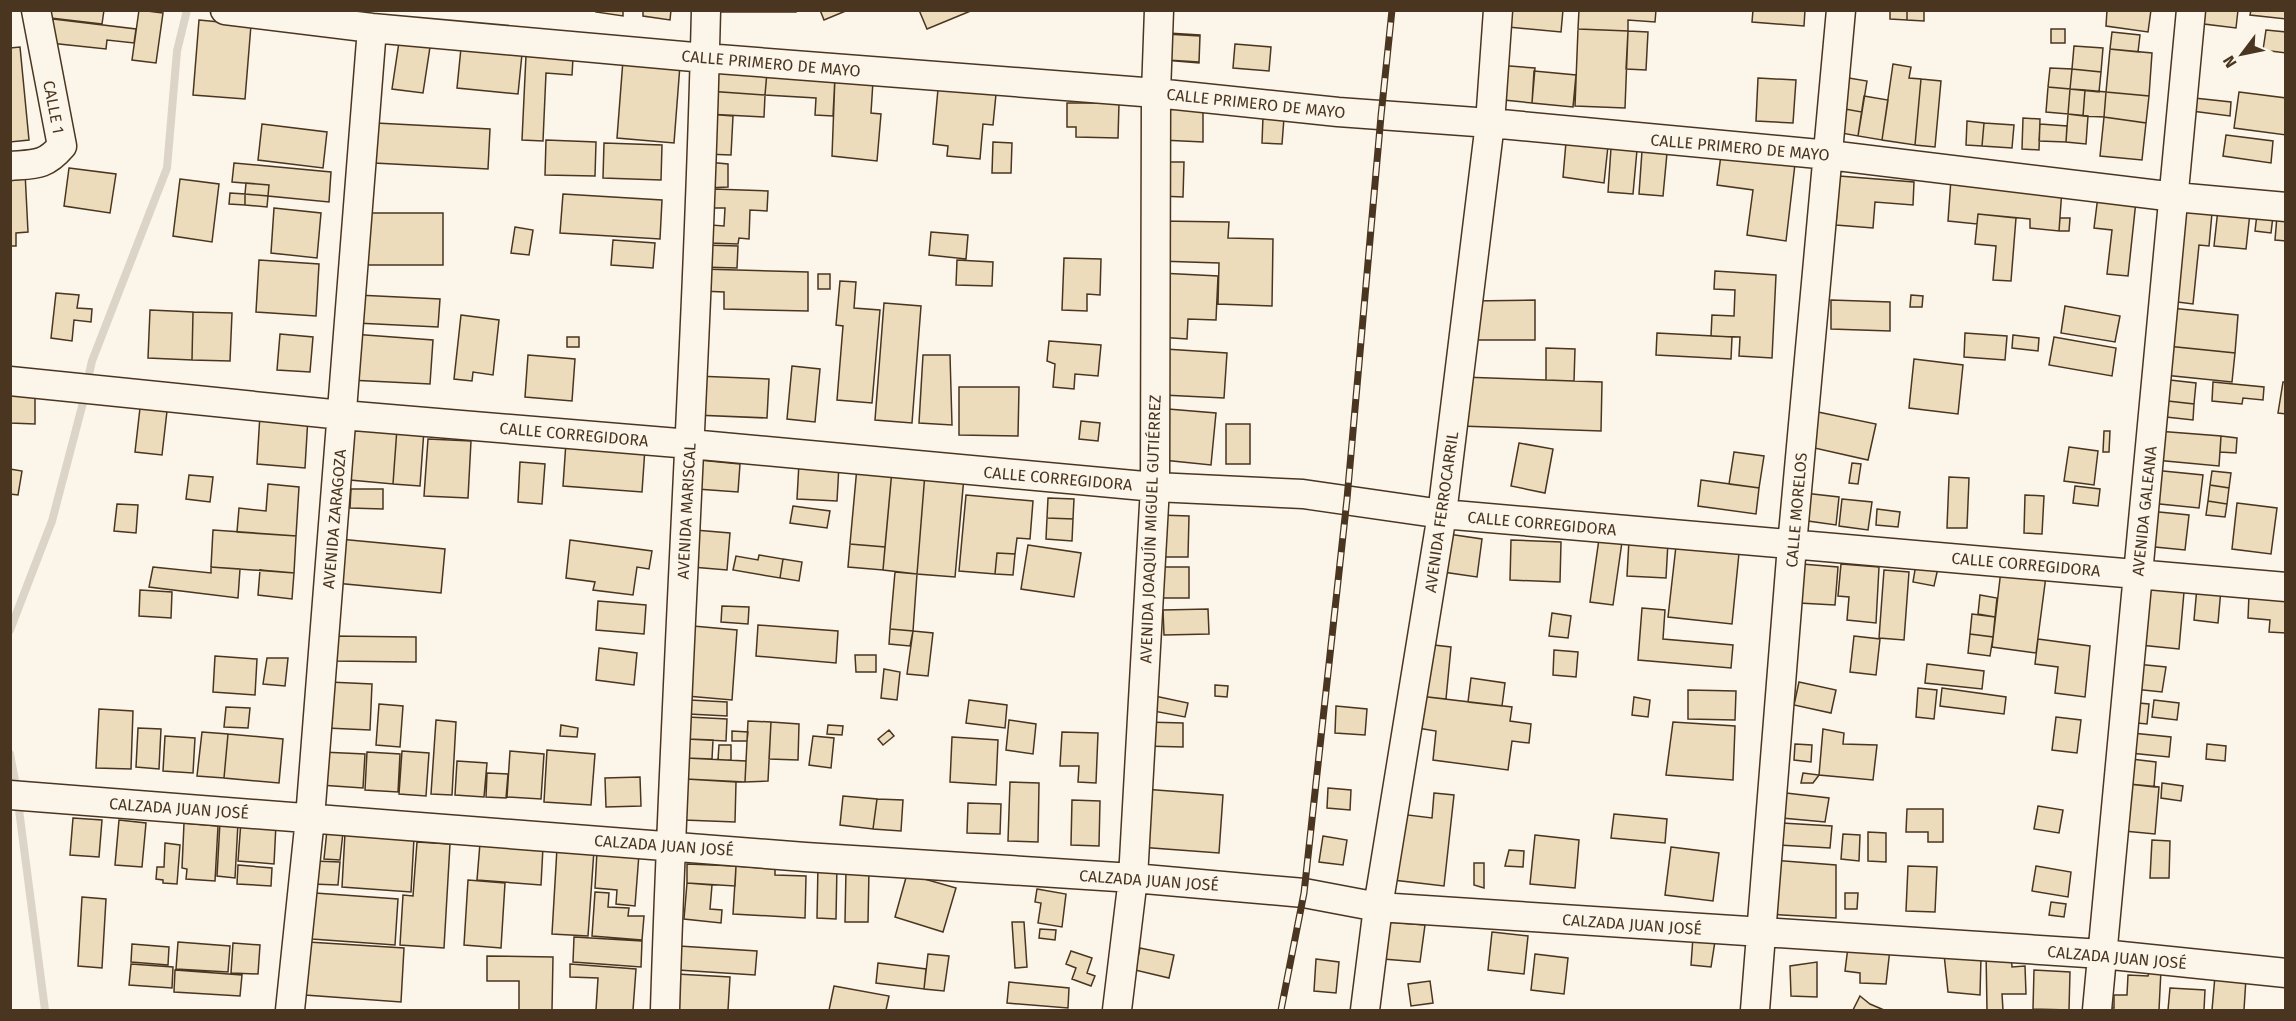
<svg xmlns="http://www.w3.org/2000/svg" width="2296" height="1021" viewBox="0 0 2296 1021" font-family="'Fira Sans',sans-serif">
<style>
.lines{fill:none;stroke-linecap:round;stroke-linejoin:round}
.stream{stroke:#dcd4c6;stroke-width:8}
.building{fill:#ecdcbc;stroke:#4a3520;stroke-width:1.5}
.minor-casing{stroke:#4a3520;stroke-width:31}
.minor{stroke:#fbf6e9;stroke-width:28}
.rail-casing{stroke:#4a3520;stroke-width:7}
.rail{stroke:#fbf6e9;stroke-width:4.5;stroke-dasharray:14;stroke-linecap:butt}
.labels{text-anchor:middle;stroke-width:4.5;stroke-linejoin:round;paint-order:stroke}
.street-label{font-size:16px;fill:#4a3520;stroke:#fbf6e9}
</style>
<rect width="100%" height="100%" fill="#fbf6e9"/>
<g class="lines">
<path class="stream" d="M87 383 92 361 167 168 177 51 187 10
M10 630 52 521 85 395
M10 754 17 791
M18 802 45 1010"/>
</g>
<path class="building" d="M43 10H104L102 24 42 17Z
M139 10 163 13 156 63 132 60Z
M597 10H623V16L596 12Z
M643 10H671L670 20 643 16Z
M719 10H796V12H719Z
M820 10H848L824 20Z
M919 10H973L927 29Z
M1500 10H1563L1561 32 1498 26Z
M1579 10H1656L1655 22 1628 20V31L1578 29Z
M1753 10H1805L1804 26 1752 22Z
M1890 10H1907V20L1890 19Z
M1907 10H1924V21L1907 20Z
M2107 10H2151L2148 32 2106 26Z
M2205 10H2238L2236 28 2204 24Z
M2251 10H2286V19L2250 15Z
M53 19 136 29 134 43 107 40 106 49 50 43Z
M199 20 251 25 245 99 193 95Z
M1578 29 1628 31 1625 108 1575 106Z
M2051 29H2065V43H2051Z
M2266 30 2286 32V53L2263 50Z
M1628 31 1648 32 1646 70 1626 69Z
M2112 32 2140 35 2138 52 2110 49Z
M1168 33 1200 35 1199 62 1167 60Z
M1166 34 1200 36 1199 63 1164 60Z
M399 42 430 47 423 93 392 89Z
M1235 44 1271 47 1269 71 1233 68Z
M2074 46 2103 48 2101 72 2072 69Z
M20 47 29 140 10 142V48Z
M461 48 522 54 518 94 457 88Z
M2110 49 2152 53 2149 96 2106 92Z
M526 55 573 58 572 75 546 73 543 141 522 140Z
M623 60 680 65 674 143 617 138Z
M1893 64 1911 67 1909 78 1921 79 1915 145 1882 140Z
M1497 65 1535 68 1532 103 1494 99Z
M2050 68 2072 69 2070 89 2048 87Z
M709 69 767 72 765 95 708 91Z
M2072 69 2101 72 2099 92 2070 89Z
M1534 71 1576 75 1573 107 1532 103Z
M767 72 835 76 833 116 815 115 816 98 765 95Z
M835 76 873 81 871 113 881 114 877 161 832 156Z
M1843 77 1867 81 1862 112 1838 108Z
M1758 78 1796 80 1793 123 1756 121Z
M1921 79 1941 81 1935 147 1915 145Z
M2048 87 2070 89 2068 114 2046 112Z
M938 89 996 94 993 125 983 124 980 159 947 156 948 146 933 144Z
M2070 89 2085 90 2083 116 2068 114Z
M2085 90 2106 92 2104 117 2083 116Z
M708 91 765 95 764 117 707 114Z
M2106 92 2149 96 2146 123 2104 117Z
M2239 92 2286 98V135L2234 128Z
M1864 96 1888 100 1882 140 1858 136Z
M2185 97 2231 102 2230 116 2184 110Z
M1067 103H1119L1118 138 1076 137V127H1067Z
M1163 107 1203 109V142L1162 140Z
M1845 109 1862 112 1858 136 1841 133Z
M707 114 733 116 731 155 705 154Z
M2068 114 2088 116 2086 144 2066 142Z
M1263 116 1284 118 1282 144 1262 143Z
M2104 117 2146 123 2142 160 2100 156Z
M2023 118 2040 119 2039 150 2022 149Z
M1967 121 1984 123 1982 146 1966 145Z
M376 123 490 129 488 169 374 163Z
M1984 123 2014 125 2012 148 1982 146Z
M262 124 327 132 323 168 258 160Z
M2040 124 2067 126 2066 142 2039 141Z
M2226 135 2273 141 2271 163 2223 156Z
M546 140 596 142 595 176 545 175Z
M993 142 1012 143 1011 173H992Z
M1566 142 1608 146 1604 183 1563 177Z
M604 143 662 145 661 180 603 178Z
M1611 148 1637 150 1633 194 1608 192Z
M1642 151 1667 153 1663 196 1639 194Z
M1721 155 1795 164 1786 241 1747 235 1753 190 1717 185Z
M707 162 728 164V187L706 188Z
M1161 162H1184L1183 197 1161 196Z
M234 163 331 172 329 202 268 196 269 185 232 182Z
M69 168 116 174 110 213 64 206Z
M25 172 28 232 16 233V246H10V173Z
M1839 176 1914 182 1913 205 1875 202 1873 228 1836 225Z
M180 179 219 184 212 242 173 236Z
M1951 179 2062 189 2059 231 2030 228V219L1978 214 1977 224 1948 221Z
M246 183 269 185 268 196 245 194Z
M713 189 768 191 767 211 750 210 749 239 739 238 738 244 710 243 711 225 724 226 725 208H712Z
M230 193 245 194V205L229 204Z
M245 194 268 196 267 207 245 205Z
M563 194 662 200 660 239 560 233Z
M2098 196 2136 201 2128 276 2107 274 2112 230 2094 228Z
M274 208 321 213 317 258 271 253Z
M2179 209 2212 213 2209 246 2199 245 2193 304 2170 301Z
M2218 209 2250 213 2246 249 2214 246Z
M361 213H443V265H361Z
M1978 214 2016 218 2011 281 1993 280 1996 246 1975 244Z
M2257 214 2273 216 2271 233 2255 231Z
M2277 216 2286 217V241L2275 240Z
M2060 218H2070L2069 231H2059Z
M1159 221 1229 222 1228 238 1273 239 1272 306 1218 304 1219 263 1158 261Z
M515 227 533 230 529 255 511 253Z
M931 232 968 235 966 259 929 255Z
M613 240 655 243 653 268 611 265Z
M703 245 738 246 737 268 702 267Z
M1064 258 1101 259 1100 295 1087 294V311L1062 310Z
M259 260 319 264 316 316 256 312Z
M957 260 993 262 992 286 956 285Z
M701 269 808 272V311L724 309V292L701 291Z
M1715 271 1776 275 1772 358 1739 356 1740 337 1711 336 1712 315 1734 316 1735 290 1714 289Z
M1160 273 1218 276 1216 320 1188 319 1187 339 1158 337Z
M818 274H830V289H818Z
M840 281 856 282 854 308 880 310 872 403 837 400 843 326 836 325Z
M56 293 79 295 77 308 92 309 91 322 74 320 72 341 51 338Z
M357 295 440 299 438 327 356 323Z
M1911 295 1923 296 1922 307H1910Z
M1535 300V340H1472L1471 301Z
M1831 300 1890 302V331L1831 329Z
M884 303 921 306 912 423 875 420Z
M2065 306 2120 316 2115 342 2061 333Z
M2171 308 2238 315 2235 353 2167 346Z
M150 310 193 312 192 360 148 358Z
M193 312 232 313 230 361 192 360Z
M461 315 499 320 493 375 473 372 472 381 454 379Z
M1657 333 1732 337 1731 359 1656 355Z
M1965 333 2007 336 2005 360 1964 357Z
M280 334 313 337 310 372 277 370Z
M352 334 433 340 430 384 349 380Z
M2013 335 2039 338 2038 351 2012 348Z
M567 337H579V347H567Z
M2054 337 2116 348 2112 376 2049 365Z
M1049 341 1101 345 1098 376 1075 374 1074 389 1053 387 1055 364 1047 361Z
M2167 346 2235 353 2232 382 2164 375Z
M1546 348 1575 349 1574 381 1546 380Z
M1165 349 1227 353 1224 398 1163 395Z
M528 355 575 359 572 401 525 397Z
M923 355H950L952 425 919 423Z
M1914 359 1963 365 1958 414 1909 408Z
M792 366 820 369 815 422 787 419Z
M696 376 769 379 767 418 695 415Z
M1462 377 1602 382 1601 431 1460 426Z
M2161 379 2196 383 2194 404 2159 400Z
M2213 382 2264 387 2263 400 2243 398 2242 404 2212 401Z
M2283 382H2286V414L2278 413Z
M959 387H1019L1018 436 959 435Z
M10 394H35V424L10 423Z
M2159 400 2194 404 2193 420 2157 416Z
M140 408 167 411 162 455 135 452Z
M1168 409 1216 413 1211 465 1163 460Z
M1818 412 1876 424 1868 460 1810 447Z
M260 414 308 417 305 468 257 464Z
M1081 421 1100 423 1098 441 1079 439Z
M1226 424H1250V464H1226Z
M353 425 397 428 393 484 350 480Z
M397 428 424 430 420 486 393 484Z
M2104 431H2110L2109 452H2103Z
M2157 431 2221 436 2219 466 2155 460Z
M2221 436 2237 438 2236 453 2220 452Z
M428 439 471 441 468 498 424 496Z
M566 442 645 448 642 492 563 486Z
M1519 443 1553 449 1545 493 1511 486Z
M2069 447 2098 451 2094 485 2064 481Z
M1734 452 1764 456 1759 488 1729 484Z
M699 460 740 464 738 492 697 489Z
M520 462 545 464 542 504 518 502Z
M799 463 839 465 837 501 797 499Z
M1852 463 1861 464 1858 484 1849 483Z
M857 467 892 470 885 547 850 544Z
M10 469 22 471 18 495 10 494Z
M892 470 925 473 917 574 883 570Z
M2153 470 2203 475 2199 508 2150 503Z
M2212 471 2231 473 2229 488 2210 485Z
M925 473 964 477 955 577 917 574Z
M189 475 213 477 210 502 186 499Z
M1949 477 1969 478 1967 528H1947Z
M1701 480 1759 488 1756 514 1698 506Z
M268 484 299 487 296 536 237 532 239 508 266 511Z
M2210 485 2229 488 2227 504 2208 501Z
M2075 486 2100 489 2098 506 2073 503Z
M351 489H383V509L350 508Z
M1804 493 1839 497 1836 525 1801 520Z
M966 495 1033 501 1030 539 1017 538 1015 554 997 553 995 574 959 571Z
M2025 495 2044 496 2042 534 2024 533Z
M1048 498 1074 499 1073 519 1047 518Z
M1842 499 1872 502 1868 530 1839 526Z
M2208 501 2227 504 2225 517 2206 515Z
M2237 503 2277 508 2271 554 2232 549Z
M117 504 138 505 136 533 114 531Z
M793 506 830 511 827 528 790 523Z
M1877 509 1900 512 1898 527 1876 525Z
M2149 511 2189 515 2185 550 2145 546Z
M1159 515 1189 516 1188 557H1159Z
M1047 518 1073 519 1072 541 1046 539Z
M213 530 296 536 294 573 211 567Z
M695 530 730 533 727 570 692 567Z
M1600 532 1623 535 1613 605 1590 602Z
M1448 534 1482 539 1477 577 1443 572Z
M339 539 445 549 441 593 335 583Z
M570 540 652 551 649 569 637 567 633 595 593 590 595 582 566 578Z
M1511 540 1561 542 1560 582 1510 580Z
M1629 540 1668 542 1666 578 1627 576Z
M850 544 885 547 883 570 848 567Z
M1028 545 1081 553 1074 597 1021 589Z
M1676 546 1739 553 1732 624 1668 617Z
M997 553 1015 554 1013 575 995 574Z
M759 555 783 559 780 578 733 570 736 556 758 560Z
M783 559 802 562 799 581 780 578Z
M1802 564 1838 567 1835 605 1799 603Z
M1841 564 1879 567 1876 623 1847 620 1849 597 1838 596Z
M1916 564 1938 568 1934 586 1913 582Z
M153 567 211 573V567L240 569 238 598 149 587Z
M1160 567H1189V598H1161Z
M260 570 294 573 292 599 258 595Z
M1884 570 1909 572 1904 640 1879 638Z
M2001 570 2046 576 2036 653 1992 647Z
M895 572 917 574 913 631 890 629Z
M2197 587 2221 589 2218 623 2194 620Z
M2146 588 2184 592 2179 649 2140 645Z
M140 590 172 592 171 618 139 616Z
M2249 594 2286 596V633L2269 632 2270 620 2248 618Z
M1980 595 1997 598 1995 617 1978 614Z
M598 601 646 605 644 634 596 630Z
M722 606 749 607 748 624 721 622Z
M1642 608 1665 610 1663 639 1733 645 1731 668 1638 660Z
M1208 609 1209 634 1164 635 1163 610Z
M1552 613 1571 616 1568 638 1549 636Z
M1972 614 1995 617 1993 637 1970 634Z
M758 625 838 631 836 663 756 656Z
M693 626 737 630 732 700 687 696Z
M890 629 913 631 910 646 889 644Z
M913 631 933 633 928 676 907 674Z
M1970 634 1993 637 1990 656 1968 653Z
M330 636 416 637V662L330 661Z
M1854 636 1880 639 1876 675 1850 672Z
M2038 639 2090 646 2085 697 2055 693 2058 667 2035 664Z
M1425 644 1451 647 1446 699 1419 696Z
M599 648 637 653 634 685 596 680Z
M1554 650 1578 652 1576 677 1553 675Z
M855 655H876V672H856Z
M215 656 257 659 255 695 213 692Z
M267 658H288L285 686 263 684Z
M1927 664 1984 671 1982 689 1925 683Z
M2136 664 2166 667 2162 692 2134 689Z
M884 669 900 672 897 700 881 698Z
M1471 678 1505 683 1502 706 1468 702Z
M329 682 372 684 370 730 327 728Z
M1799 682 1836 690 1831 713 1794 705Z
M1215 685 1228 686 1227 697 1215 696Z
M1918 688 1937 690 1934 719 1916 717Z
M1942 688 2006 697 2004 714 1940 706Z
M1688 690 1736 691 1735 720 1688 719Z
M1150 695 1188 703 1185 717 1148 710Z
M1419 696 1512 707 1510 721 1531 724 1529 743 1512 741 1508 770 1433 760 1436 731 1418 728Z
M1634 697 1650 700 1648 717 1632 715Z
M690 700 727 702V716L689 714Z
M969 700 1007 705 1005 728 966 723Z
M2154 700 2179 703 2177 720 2152 717Z
M2128 702 2149 704 2147 724 2127 722Z
M379 704 403 706 400 747 376 745Z
M1336 706 1367 709 1365 735 1335 733Z
M226 707 250 708 248 728 224 727Z
M99 709 133 711 131 769 96 768Z
M688 717 727 719 726 741 687 739Z
M2056 717 2081 720 2077 753 2052 750Z
M436 720 456 722 452 795 431 794Z
M1009 720 1036 724 1033 754 1006 750Z
M748 721 771 722 768 781 745 782Z
M771 722 799 724 798 760 769 759Z
M1145 722 1183 723V747L1144 746Z
M1673 722 1735 726 1733 780 1666 775Z
M561 725 578 728 577 737 560 736Z
M828 725 843 726 842 735 827 734Z
M138 728 161 729 159 769 136 767Z
M1823 729 1844 733 1843 744 1877 745 1873 780 1819 775Z
M889 730 894 736 883 745 878 739Z
M732 731 748 732 747 741H732Z
M202 732 228 734 224 778 197 776Z
M1062 732 1098 733 1096 783 1078 782 1079 766H1060Z
M2132 733 2171 737 2169 757 2130 753Z
M228 734 283 739 279 783 224 778Z
M165 736 195 738 193 773 163 771Z
M813 736 834 738 831 768 809 765Z
M952 737 998 740 996 785 950 782Z
M687 739 713 740 712 759 686 758Z
M1795 744 1812 745 1811 762 1794 760Z
M2207 744 2226 746 2225 761 2206 759Z
M719 745H731V760H718Z
M547 750 595 754 591 805 544 802Z
M402 751 429 753 426 796 399 794Z
M510 751 544 754 541 799 507 797Z
M322 752 365 754 363 788 320 785Z
M367 752 400 754 398 792 365 790Z
M686 758 746 761 745 782 686 779Z
M2131 759 2156 762 2154 787 2129 784Z
M457 761 487 763 484 797 455 795Z
M487 773 508 774 506 798 486 797Z
M1803 773 1819 775 1813 783H1801Z
M640 777 641 806 606 807 605 778Z
M686 779 736 782 735 822 684 820Z
M1010 782 1039 783 1038 842 1008 841Z
M2162 783 2183 786 2181 801 2161 798Z
M2129 784 2159 787 2155 834 2124 831Z
M1328 788 1351 790 1350 810 1327 808Z
M1143 789 1223 795 1219 853 1139 847Z
M1434 793 1454 795 1444 886 1393 880 1400 814 1432 818Z
M1786 793 1829 798 1825 822 1782 818Z
M843 796 877 799 873 829 840 825Z
M877 799 903 800 901 831 873 829Z
M1072 800 1100 801 1099 846 1071 845Z
M968 803 1001 804 1000 834 967 833Z
M2038 806 2063 810 2059 833 2034 829Z
M1907 809H1943V842H1928V832H1906Z
M1614 814 1667 819 1665 843 1611 838Z
M73 818 102 820 99 857 70 855Z
M119 820 146 823 142 867 115 865Z
M241 821 276 824 274 864 238 861Z
M220 822 238 823 235 878 217 876Z
M184 823 218 826 215 881 186 879 187 869 182 868Z
M1782 823 1832 826 1830 848 1779 845Z
M327 830 343 832 340 860 324 859Z
M1868 832 1886 833V862L1868 861Z
M345 833 414 838 411 892 342 887Z
M1843 834 1860 835 1859 861 1841 859Z
M1535 835 1579 840 1575 888 1530 884Z
M1323 836 1347 840 1343 865 1319 862Z
M2152 840 2170 841 2169 878H2150Z
M417 842 450 844 444 948 400 945 403 895 413 896Z
M165 843 180 845 177 884 163 883V880L156 879 157 867H164Z
M480 843 543 847 541 885 477 880Z
M1671 847 1719 853 1713 901 1665 895Z
M557 848 594 850 588 936 552 934Z
M1509 850 1524 851 1523 867 1505 866Z
M597 851 639 854 635 906 616 904 617 890 595 888Z
M1771 860 1836 865V918L1766 914Z
M313 861 340 862 338 885 312 884Z
M1474 863H1484V888L1474 885Z
M687 864 736 866 735 886 687 883Z
M818 864H837L836 919 817 918Z
M238 865 272 868 271 886 237 884Z
M736 866 775 869V875L806 876 805 918 733 914Z
M1908 866 1937 867 1935 912 1906 911Z
M2036 866 2071 872 2068 897 2032 891Z
M846 869H869L868 922H845Z
M907 874 956 888 943 932 895 917Z
M468 880 505 883 501 948 464 945Z
M687 883 712 885 710 909 722 910 721 923 684 919Z
M1037 889 1066 894 1062 927 1038 923 1041 903 1035 902Z
M595 892 609 893 608 907 629 908 628 916H644L642 940 592 936Z
M315 893 398 899 395 945 312 939Z
M1845 893H1858L1857 909H1845Z
M82 897 106 899 102 968 78 966Z
M2051 902 2066 904 2064 917 2049 915Z
M1012 922H1024L1027 967 1015 968Z
M1388 922 1425 925 1420 962 1383 959Z
M1040 929 1056 930 1055 940 1039 938Z
M1492 932 1528 936 1524 974 1488 970Z
M574 937 642 941 641 967 573 962Z
M1693 937 1715 941 1711 967 1691 965Z
M178 942 230 946 228 972 176 969Z
M308 942 404 948 401 1002 305 995Z
M233 943 260 945 258 974 231 973Z
M132 944 169 947 168 965 131 962Z
M679 946 757 951 755 975 678 970Z
M1848 947 1890 949 1886 984 1860 983V973L1845 971Z
M1140 948 1174 955 1169 978 1135 970Z
M1071 951 1092 958 1087 973 1095 976 1091 986 1072 979 1076 968 1066 964Z
M1986 951H2011L2012 967 2025 966 2026 994H2002L2003 1010H1987Z
M928 954 949 956 944 991 924 989Z
M1535 954 1568 958 1564 994 1531 990Z
M1944 954 1981 957 1980 995 1948 992Z
M487 956 553 957 552 1010H519V981H487Z
M1316 959 1339 962 1336 993 1314 991Z
M1817 962V997L1791 996 1790 966Z
M878 963 926 969 924 989 876 983Z
M131 964 173 967 172 988 129 985Z
M570 964 636 969 633 1010H596L598 978 570 977Z
M2150 969 2161 970 2159 1010H2104V1008H2114V995H2127L2128 975 2148 976Z
M175 970 242 975 240 996 174 992Z
M2034 970 2070 972 2069 1010 2033 1009Z
M677 974 730 977 728 1010H674Z
M2215 976 2246 978 2244 1010H2212Z
M1430 981 1433 1003 1411 1006 1408 984Z
M1009 982 1069 988 1068 1008 1007 1003Z
M834 986 889 996 886 1010H829Z
M2170 988 2205 990 2204 1010H2168Z
M1860 996 1870 1004 1884 1010H1853Z"/>
<g class="lines">
<g class="minor-casing">
<path id="minor" d="M225 10 372 28 705 58 1156 93 1338 112 1490 123 1829 155 2175 197 2286 207
M10 166C35 164 45 166 62 146L36 10
M10 381 342 415 690 444 1155 487 1303 494 1442 514 2286 587
M10 795 805 857 1133 878 1304 893 1378 907 2102 954 2286 973
M290 1010 310 818 372 28
M665 1010C675 677 698 344 706 10
M1117 1010 1133 878 1155 487 1156 93 1159 10
M1365 1010 1378 907 1442 514 1490 123 1498 10
M1755 1010 1792 545 1841 10
M2097 1010 2191 10"/>
</g>
<use href="#minor" class="minor"/>
<g class="rail-casing">
<path id="rail" d="M1281 1010 1304 893 1347 499 1381 116 1392 10"/>
</g>
<use href="#rail" class="rail"/>
</g>
<g class="labels">
<g class="street-label">
<text transform="translate(771 63) rotate(5)" y="6">CALLE PRIMERO DE MAYO</text>
<text transform="translate(1256 103) rotate(6)" y="6">CALLE PRIMERO DE MAYO</text>
<text transform="translate(54 107) rotate(79)" y="6">CALLE 1</text>
<text transform="translate(1740 147) rotate(5)" y="6">CALLE PRIMERO DE MAYO</text>
<text transform="translate(574 434) rotate(5)" y="6">CALLE CORREGIDORA</text>
<text transform="translate(1058 478) rotate(5)" y="6">CALLE CORREGIDORA</text>
<text transform="translate(1796 510) rotate(-85)" y="6">CALLE MORELOS</text>
<text transform="translate(686 511) rotate(-87)" y="6">AVENIDA MARISCAL</text>
<text transform="translate(2144 511) rotate(-84)" y="6">AVENIDA GALEANA</text>
<text transform="translate(1441 512) rotate(-82)" y="6">AVENIDA FERROCARRIL</text>
<text transform="translate(334 519) rotate(-85)" y="6">AVENIDA ZARAGOZA</text>
<text transform="translate(1542 523) rotate(5)" y="6">CALLE CORREGIDORA</text>
<text transform="translate(1150 529) rotate(-88)" y="6">AVENIDA JOAQUÍN MIGUEL GUTIÉRREZ</text>
<text transform="translate(2026 564) rotate(5)" y="6">CALLE CORREGIDORA</text>
<text transform="translate(179 808) rotate(4)" y="6">CALZADA JUAN JOSÉ</text>
<text transform="translate(664 845) rotate(4)" y="6">CALZADA JUAN JOSÉ</text>
<text transform="translate(1149 880) rotate(4)" y="6">CALZADA JUAN JOSÉ</text>
<text transform="translate(1632 924) rotate(4)" y="6">CALZADA JUAN JOSÉ</text>
<text transform="translate(2117 957) rotate(5)" y="6">CALZADA JUAN JOSÉ</text>
</g>
</g>
<rect width="2296" height="1021" fill="none" stroke="#4a3520" stroke-width="24"/>
<g transform="translate(2242 54) rotate(238)" stroke="#fbf6e9" stroke-width="4.5" paint-order="stroke">
<path d="M0-4.5L10 22L0 15L-10 22Z" fill="#4a3520"/>
<text y="-9" font-size="16" font-weight="bold" text-anchor="middle" fill="#4a3520">N</text>
</g>
</svg>
